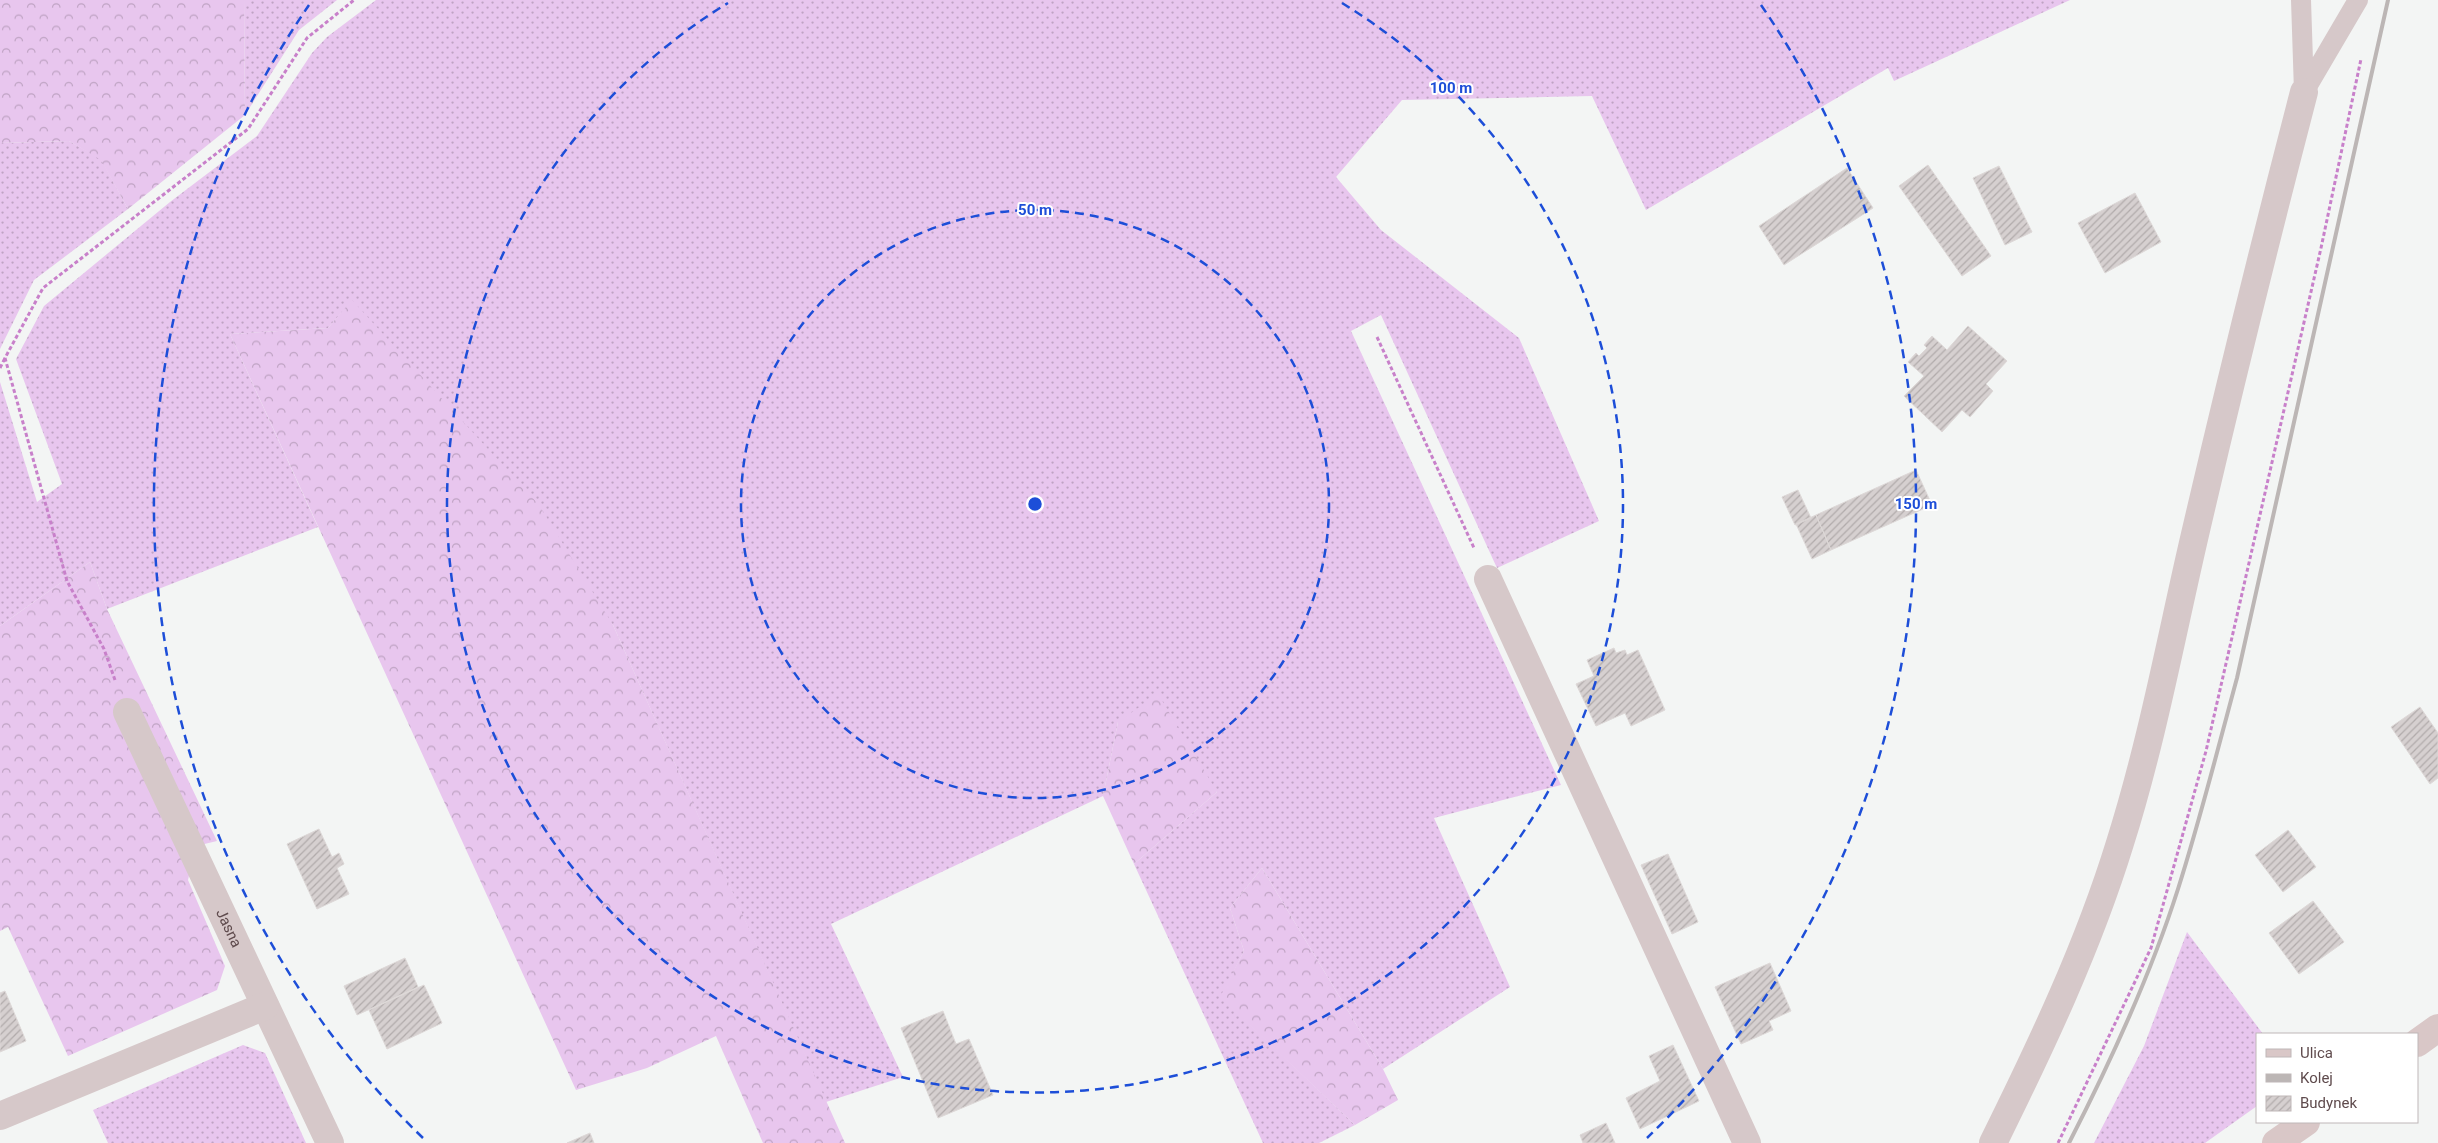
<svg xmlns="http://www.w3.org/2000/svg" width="2438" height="1143" viewBox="0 0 2438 1143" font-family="Roboto,sans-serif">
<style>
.grass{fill:url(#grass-dots)}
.forest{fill:url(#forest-crowns)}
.building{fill:url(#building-hatch);stroke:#ddd8d7}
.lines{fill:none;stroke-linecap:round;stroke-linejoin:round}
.path{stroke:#c880ca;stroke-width:3;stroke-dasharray:4 2.5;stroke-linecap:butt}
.lane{stroke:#d6c8c9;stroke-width:20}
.street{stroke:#d6c8c9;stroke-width:28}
.secondary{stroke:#d9c7c7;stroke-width:28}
.rail{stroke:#bcb6b5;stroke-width:4}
.ring{fill:none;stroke:#1d4ed8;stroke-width:2.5;stroke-dasharray:9 6}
.labels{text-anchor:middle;stroke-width:4;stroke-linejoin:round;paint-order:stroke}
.street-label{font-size:15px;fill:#5f4b4d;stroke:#fff}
.centre{fill:#1d4ed8;stroke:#fff;stroke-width:2.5}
.ring-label{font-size:15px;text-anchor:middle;font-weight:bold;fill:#1d4ed8;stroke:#fff;stroke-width:4;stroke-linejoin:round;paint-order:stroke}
</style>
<defs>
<pattern id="grass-dots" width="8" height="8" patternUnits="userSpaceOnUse" patternTransform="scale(1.25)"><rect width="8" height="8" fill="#e8c6ee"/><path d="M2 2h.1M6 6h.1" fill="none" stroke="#bfa3c3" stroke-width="1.8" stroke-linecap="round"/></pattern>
<pattern id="forest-crowns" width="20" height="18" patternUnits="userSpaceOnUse" patternTransform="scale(1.25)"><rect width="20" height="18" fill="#e8c6ee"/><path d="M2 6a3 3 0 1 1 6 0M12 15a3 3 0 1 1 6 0" fill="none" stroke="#bfa3c3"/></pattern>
<pattern id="building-hatch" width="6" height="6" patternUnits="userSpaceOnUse" patternTransform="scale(1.25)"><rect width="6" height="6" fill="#d6d0d0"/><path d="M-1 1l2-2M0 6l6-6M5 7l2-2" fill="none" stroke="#b1abab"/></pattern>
</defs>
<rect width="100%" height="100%" fill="#f3f5f4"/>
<path class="grass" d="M244 0H337L299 30 245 115Z
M376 0H2070L1894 81 1888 68 1646 210 1592 96 1402 100 1336 177 1381 230 1519 338 1599 521 1497 568 1381 315 1351 331 1561 785 1434 818 1510 987 1383 1069 1262 868 1230 908 1244 951 1221 997 1355 1125 1319 1143H1263L1134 864 1217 792 1118 722 1103 796 831 924 903 1077 826 1102 613 625 352 301 328 328 230 334 318 527 107 609 90 562 0 626V382L37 502 62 484 16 359 44 306 170 202 257 136 312 53 327 37Z
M69 141 101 159 128 209 34 280 0 349V143Z
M2187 932 2263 1034H2257V1106L2205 1143H2094L2144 1046Z
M243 1045 265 1053 306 1143H108L93 1110Z"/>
<path class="forest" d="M0 0H244L245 115 128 209 101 160 69 141 0 143Z
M352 300 539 505 613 625 845 1143H763L716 1036 647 1068 576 1090 230 334 328 328Z
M90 562 107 609 217 841 196 846 188 880 225 966 217 990 68 1056 8 927 0 931V626Z
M1158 694 1217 792 1134 864 1103 796 1118 722Z
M1262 868 1383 1069 1398 1100 1355 1125 1220 997 1244 951 1230 908Z"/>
<path class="building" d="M1928 165 1991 256 1962 276 1899 186Z
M1999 166 2032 232 2005 245 1973 178Z
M1847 168 1873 208 1784 265 1759 226Z
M2135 193 2161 242 2105 273 2078 223Z
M1968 326 2007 361 1986 384 1993 391 1970 417 1962 410 1942 432 1904 396 1924 376 1908 362 1916 353 1919 356 1927 348 1924 345 1932 336 1947 350Z
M1916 470 1932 505 1831 550 1816 515Z
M1798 490 1811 518 1795 525 1782 497Z
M1816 515 1831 550 1812 559 1796 524Z
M1614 648 1616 653 1625 650 1627 655 1638 650 1665 710 1631 726 1625 713 1596 726 1576 684 1594 676 1587 660Z
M2420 707 2438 733V778L2430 784 2391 727Z
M319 829 332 857 339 853 344 864 337 868 349 894 317 909 287 844Z
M2288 830 2316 867 2283 892 2255 855Z
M1668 854 1698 922 1672 934 1641 865Z
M2313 901 2344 942 2299 974 2269 933Z
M405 958 418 987 357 1015 344 986Z
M1770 963 1791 1011 1769 1021 1773 1030 1741 1044 1715 987Z
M424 985 442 1023 387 1049 369 1010Z
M5 991 26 1041 0 1052V993Z
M943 1011 956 1044 969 1039 993 1095 938 1118 901 1028Z
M1673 1045 1699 1101 1640 1129 1626 1098 1660 1081 1649 1056Z
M1606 1123 1615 1143H1583L1580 1135Z
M590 1133 594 1143H567Z"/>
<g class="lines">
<path class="path" d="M1377 337 1474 548
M0 368 5 358
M115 680 104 649 67 581 5 358 43 288 248 129 307 38 354 0
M2058 1143 2151 948 2206 751 2321 248 2361 59"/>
<path class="lane" d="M2301 0 2304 92
M2304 92 2358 0"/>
<g class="street">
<path d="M1488 579 1747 1143"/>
<path id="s1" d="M127 712 330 1143"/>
<path d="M0 1116 265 1006"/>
<path d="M1993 1143C2041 1046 2088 947 2120 843 2151 745 2170 643 2193 543 2228 392 2265 242 2304 92"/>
</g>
<path class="secondary" d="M2417 1043 2438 1028
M2276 1143 2306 1122"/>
<path class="rail" d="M2069 1143C2111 1061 2150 977 2178 889 2200 820 2218 748 2237 678L2388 0"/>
</g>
<g class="ring">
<circle cx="1035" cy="504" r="294"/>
<path d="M1342 3A588 588 0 1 1 728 3"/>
<path d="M423 1138A881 881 0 0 1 309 5M1761 5A881 881 0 0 1 1647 1138"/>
</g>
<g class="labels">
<g class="street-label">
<text dy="5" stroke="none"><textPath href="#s1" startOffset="239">Jasna</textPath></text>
</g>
</g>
<circle cx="1035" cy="504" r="8" class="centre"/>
<g class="ring-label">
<text x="1451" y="93">100 m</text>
<text x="1035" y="215">50 m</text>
<text x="1916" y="509">150 m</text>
</g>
<rect x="2256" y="1033" width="162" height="90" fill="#ffffff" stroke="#bfb7b8"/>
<rect x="2266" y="1049" width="25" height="8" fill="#d9c7c7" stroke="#bfb7b8"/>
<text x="2300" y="1058" font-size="15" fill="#5f4b4d">Ulica</text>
<rect x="2266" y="1074" width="25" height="8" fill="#bcb6b5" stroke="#bfb7b8"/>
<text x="2300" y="1083" font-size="15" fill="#5f4b4d">Kolej</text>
<rect x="2266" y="1096" width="25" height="15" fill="url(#building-hatch)" stroke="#bfb7b8"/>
<text x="2300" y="1108" font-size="15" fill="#5f4b4d">Budynek</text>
</svg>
